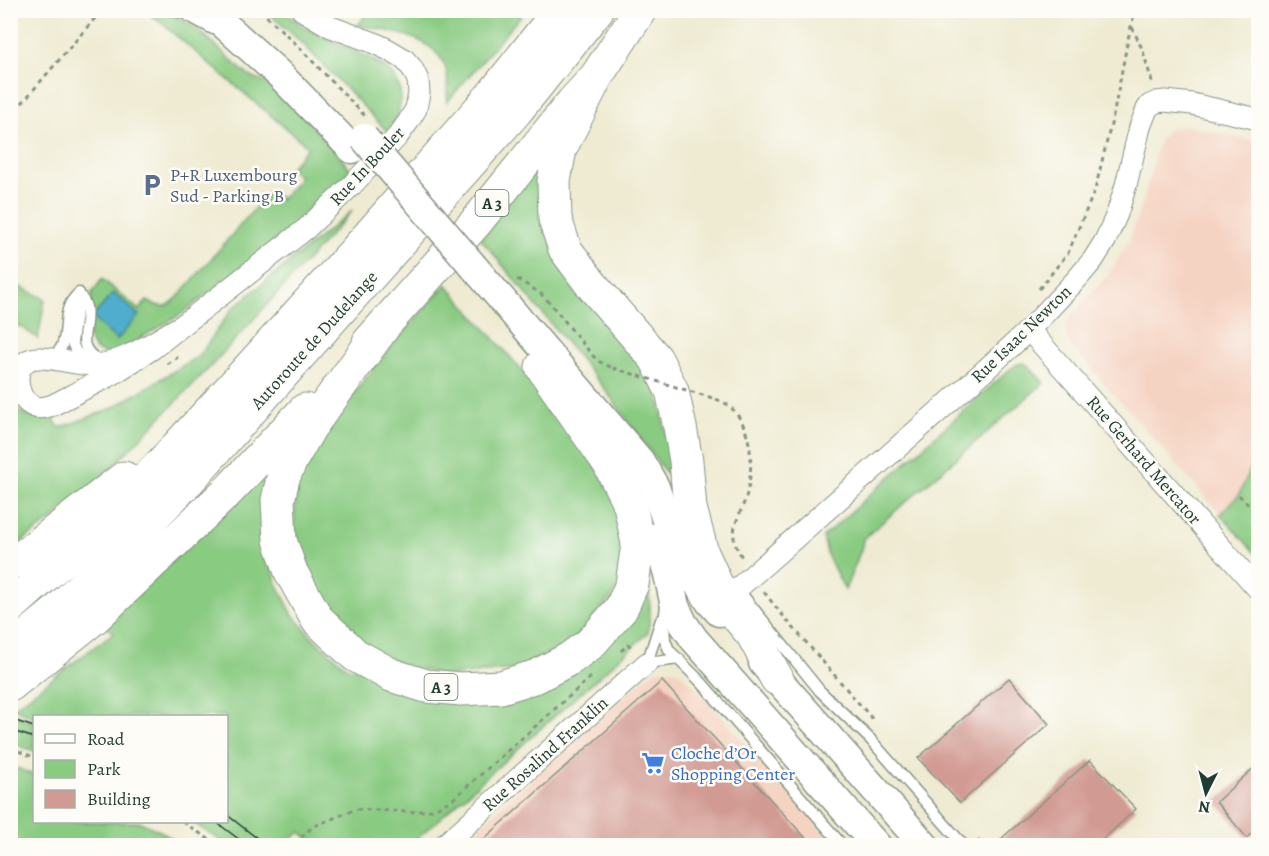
<svg xmlns="http://www.w3.org/2000/svg" width="1269" height="856" viewBox="0 0 1269 856" font-family="Alegreya,serif">
<style>
.built{fill:#f5d3c2}
.green{fill:#8acb82;stroke:#54845b;stroke-width:1.5}
.water{fill:#50adce;stroke:#387581;stroke-width:1.5}
.building{fill:#d19a92}
.lines{fill:none;stroke-linecap:round;stroke-linejoin:round}
.lane-casing{stroke:#879484;stroke-width:13}
.street-casing{stroke:#879484;stroke-width:23}
.secondary-casing{stroke:#879484;stroke-width:31}
.highway-casing{stroke:#879484;stroke-width:35}
.path{stroke:#879484;stroke-width:3;stroke-dasharray:4.5 4.5;stroke-linecap:butt}
.lane{stroke:#fff;stroke-width:10}
.street{stroke:#fff;stroke-width:21}
.secondary{stroke:#fff;stroke-width:28}
.highway{stroke:#fff;stroke-width:33}
.tram{stroke:#1f3d34;stroke-width:1.5}
.secondary-bridge-casing{stroke:#879484;stroke-width:31;stroke-linecap:butt}
.path-bridge{stroke:#879484;stroke-width:3;stroke-dasharray:4.5 4.5;stroke-linecap:butt}
.secondary-bridge{stroke:#fff;stroke-width:28}
.labels{text-anchor:middle;stroke-width:5;stroke-linejoin:round;paint-order:stroke}
.shield{fill:#fdfcf7;stroke:#62766e;stroke-width:1.5}
.shield-label{font-size:16px;font-weight:bold;fill:#1f3d34}
.street-label{font-size:18px;fill:#1f3d34;stroke:#fdfcf7}
.service-label{font-size:18px;fill:#4e5e75;stroke:#fdfcf7;text-anchor:start}
.shop-label{font-size:18px;fill:#366cbe;stroke:#fdfcf7;text-anchor:start}
</style>
<rect width="100%" height="100%" fill="#fdfcf7"/>
<filter id="ink" filterUnits="userSpaceOnUse"><feTurbulence type="fractalNoise" baseFrequency=".0167" numOctaves="2"/><feDisplacementMap in="SourceGraphic" scale="12" xChannelSelector="R" yChannelSelector="G"/><feConvolveMatrix kernelMatrix="1 2 1 2 8 2 1 2 1" color-interpolation-filters="sRGB"/></filter>
<filter id="wash" filterUnits="userSpaceOnUse"><feTurbulence type="fractalNoise" baseFrequency=".008" numOctaves="4" result="noise"/><feDisplacementMap in="SourceGraphic" scale="24" xChannelSelector="R" yChannelSelector="G"/><feGaussianBlur stdDeviation="1.35" result="paint"/><feColorMatrix in="noise" values="0 0 0 0 0 0 0 0 0 0 0 0 0 0 0 0 0 1.4 0 .05"/><feComposite in="paint" operator="in"/></filter>
<g filter="url(#wash)">
<rect width="100%" height="100%" fill="#efebd3"/>
<path class="built" d="M1186 126 1258 142V556L1071 346 1065 331 1067 323 1070 317 1108 275 1129 240 1143 202 1159 140 1168 129Z
M664 669H669L678 671 693 685 836 845 458 846 648 675 654 671Z"/>
<path class="green" d="M370 10H525V11L447 102C447 93 448 83 447 74 441 36 388 31 358 25Z
M147 11C189 11 213 45 242 70 246 73 250 76 253 78 259 81 265 81 270 85 301 110 327 143 353 172L301 220 180 315 112 355 96 350 89 340V323L92 293 102 279 139 310 147 301C162 309 166 309 178 297L270 191 281 199 300 178 290 168 308 147Z
M266 11H284L305 28 375 61 386 68 395 77 400 89 401 100 397 118 387 131 300 41Z
M554 139 542 183 656 384 677 488 604 388 481 239Z
M353 210 213 364 115 464 52 520 11 549 10 402C20 418 37 418 52 415L59 428 111 409 199 356 232 309Z
M16 270 19 271 14 284 45 299 38 339 23 328 11 322V276Z
M446 284 578 434 623 515 620 586 572 642 516 669 445 676 399 663 356 639 323 601 305 567 294 526 297 484 314 445 380 360Z
M1024 363 1030 367 1044 383 863 539 862 547 845 590 828 557 823 537 1009 370 1018 364Z
M1258 452V556L1220 514 1239 495Z
M261 478 268 485 264 540 276 581 292 614 317 642 347 667 534 687 648 559 650 614 648 633 410 845H317L300 832 285 845H227L192 822H226V716L34 717 13 708 113 633 104 624Z
M11 714 34 722V751L11 743Z
M11 766 34 775V822H140L160 831 182 845H11Z"/>
<path class="water" d="M113 293 139 315 117 340 92 318Z"/>
<g id="blocks">
<path class="building" d="M1009 678 1049 724 960 803 918 758Z
M662 681 813 846H476Z
M1090 760 1136 809 1096 846H993Z
M1258 764V827L1247 838 1216 802Z"/>
</g>
</g>
<g filter="url(#ink)">
<use href="#blocks" fill-opacity="0" stroke="#879484" stroke-width="1.5"/>
<g class="lines">
<g class="lane-casing">
<path id="lane" d="M173 10 183 13 213 29
M79 293 72 342 75 350 81 358 87 360
M79 294C81 297 85 302 86 307 90 329 73 345 98 360
M51 359C54 355 58 352 61 348 71 328 59 311 79 293
M736 587 820 691 870 739 964 846
M666 604 664 624 665 640 669 650 702 683 843 846
M661 620 647 663 679 659"/>
</g>
<g class="street-casing">
<path id="street" d="M183 325C157 339 125 363 95 365 77 366 40 352 27 361 12 372 17 401 35 407 41 409 47 407 53 405L113 374 152 349 307 228 352 185 398 136 408 122 416 109 419 93 418 80 412 68 404 59 387 49 372 42 331 27 302 10
M1029 330 1258 589
M737 589 982 373 1029 330 1077 279 1093 260 1105 241 1117 214 1126 185 1140 127 1147 109 1150 105 1157 102 1165 101 1192 104 1258 119
M443 846 647 663"/>
</g>
<g class="secondary-casing">
<path id="secondary" d="M208 10 279 74 352 149
M474 267 640 461 655 487 667 523 681 558 710 602 719 612
M656 537 667 570 675 606 683 623 694 639 877 846
M763 663 925 846"/>
</g>
<g class="highway-casing">
<path id="highway" d="M640 10 596 77 560 149 554 181 555 219 565 249 591 284 656 359 672 391 680 427 686 461 690 508 702 553 723 599 753 635 777 679
M384 326 310 427 291 460 283 478 278 500 280 540 291 572 317 619 355 655 391 675 426 686 461 689 501 687 537 676 569 659 590 644 621 609 632 584 638 544 630 505 609 463 542 367
M369 342 477 221 573 102 596 77
M10 563 25 555 124 478
M10 607 97 529 164 461 215 406 358 248 494 93 560 10
M10 651 54 614 122 548 188 481 516 111 597 10
M10 685 95 617 230 489 305 410"/>
</g>
<path class="path" d="M260 10 295 43 365 116
M1132 27 1143 51 1152 82
M10 117 102 10
M517 279 540 293 550 303 593 356 600 362 613 368
M1039 289 1068 253 1095 190 1114 112 1128 39 1135 10
M167 364 178 357
M716 399C720 401 725 403 728 405 754 426 754 469 746 497 742 510 733 524 734 538 735 546 739 552 743 559
M1239 495 1258 515
M1255 556 1258 547
M764 592 779 611 875 722
M621 651 628 644 633 649
M10 748 34 757
M183 822 219 846
M978 840 983 846
M295 844 312 827 356 809 408 812 432 810 452 800 591 677"/>
<use href="#lane" class="lane"/>
<use href="#street" class="street"/>
<use href="#secondary" class="secondary"/>
<use href="#highway" class="highway"/>
<path class="tram" d="M10 719 34 727
M10 730 34 738
M226 814 267 846
M216 822 248 846"/>
<g class="secondary-bridge-casing">
<path id="secondary-bridge" d="M364 138 474 267"/>
</g>
<path class="path-bridge" d="M613 368 716 399"/>
<use href="#secondary-bridge" class="secondary-bridge"/>
</g>
</g>
<defs>
<g id="parking-bare" transform="scale(1.8)"><path d="M-3.5-5.5H1a3.5 3.5 0 0 1 0 7H-1V5.5H-3.5ZM-1-3.4V-.6H.8a1.4 1.4 0 0 0 0-2.8Z" fill="#5c6f8a" stroke="#fdfcf7" stroke-width="2.5" paint-order="stroke"/></g>
<g id="supermarket-bare" transform="scale(1.8)"><path d="M-6-5.5h2.5l.6 2H6L4.5 2H-2.5L-4.4-4H-6ZM-1.5 3.2a1.3 1.3 0 1 0 .1 0ZM3 3.2a1.3 1.3 0 1 0 .1 0Z" fill="#3f7fe0" stroke="#fdfcf7" stroke-width="2.5" paint-order="stroke"/></g>
</defs>
<g fill-rule="evenodd">
<use href="#parking-bare" x="152" y="185"/>
<use href="#supermarket-bare" x="653" y="763"/>
</g>
<g class="labels">
<g class="shield">
<rect x="475.5" y="190" width="33" height="26" rx="4.5"/>
<rect x="424.5" y="674" width="33" height="26" rx="4.5"/>
</g>
<g class="shield-label">
<text x="492" y="209">A 3</text>
<text x="441" y="693">A 3</text>
</g>
<g class="street-label">
<text transform="translate(367 166) rotate(-47)" y="6">Rue In Bouler</text>
<text transform="translate(1021 334) rotate(-44)" y="6">Rue Isaac Newton</text>
<text transform="translate(314 340) rotate(-48)" y="6">Autoroute de Dudelange</text>
<text transform="translate(1144 460) rotate(49)" y="6">Rue Gerhard Mercator</text>
<text transform="translate(545 754) rotate(-42)" y="6">Rue Rosalind Franklin</text>
</g>
<g class="service-label">
<text x="170" y="181">P+R Luxembourg<tspan x="170" dy="21">Sud - Parking B</tspan></text>
</g>
<g class="shop-label">
<text x="671" y="759">Cloche d’Or<tspan x="671" dy="21">Shopping Center</tspan></text>
</g>
</g>
<rect width="1269" height="856" fill="none" stroke="#fdfcf7" stroke-width="36"/>
<rect x="33" y="715" width="195" height="108" fill="#fdfcf7" stroke="#a4b0a9" stroke-width="1.5"/>
<rect x="45" y="734" width="30" height="9" fill="#ffffff" stroke="#a4b0a9" stroke-width="1.5"/>
<text x="87" y="745" font-size="18" fill="#1f3d34">Road</text>
<rect x="45" y="760" width="30" height="18" fill="#8acb82" stroke="#a4b0a9" stroke-width="1.5"/>
<text x="87" y="775" font-size="18" fill="#1f3d34">Park</text>
<rect x="45" y="790" width="30" height="18" fill="#d19a92" stroke="#a4b0a9" stroke-width="1.5"/>
<text x="87" y="805" font-size="18" fill="#1f3d34">Building</text>
<g transform="translate(1206 793) rotate(186)" stroke="#fdfcf7" stroke-width="4.5" paint-order="stroke">
<path d="M0-4.5L10 22L0 15L-10 22Z" fill="#1f3d34"/>
<text y="-9" font-size="16" font-weight="bold" text-anchor="middle" fill="#1f3d34">N</text>
</g>
</svg>
